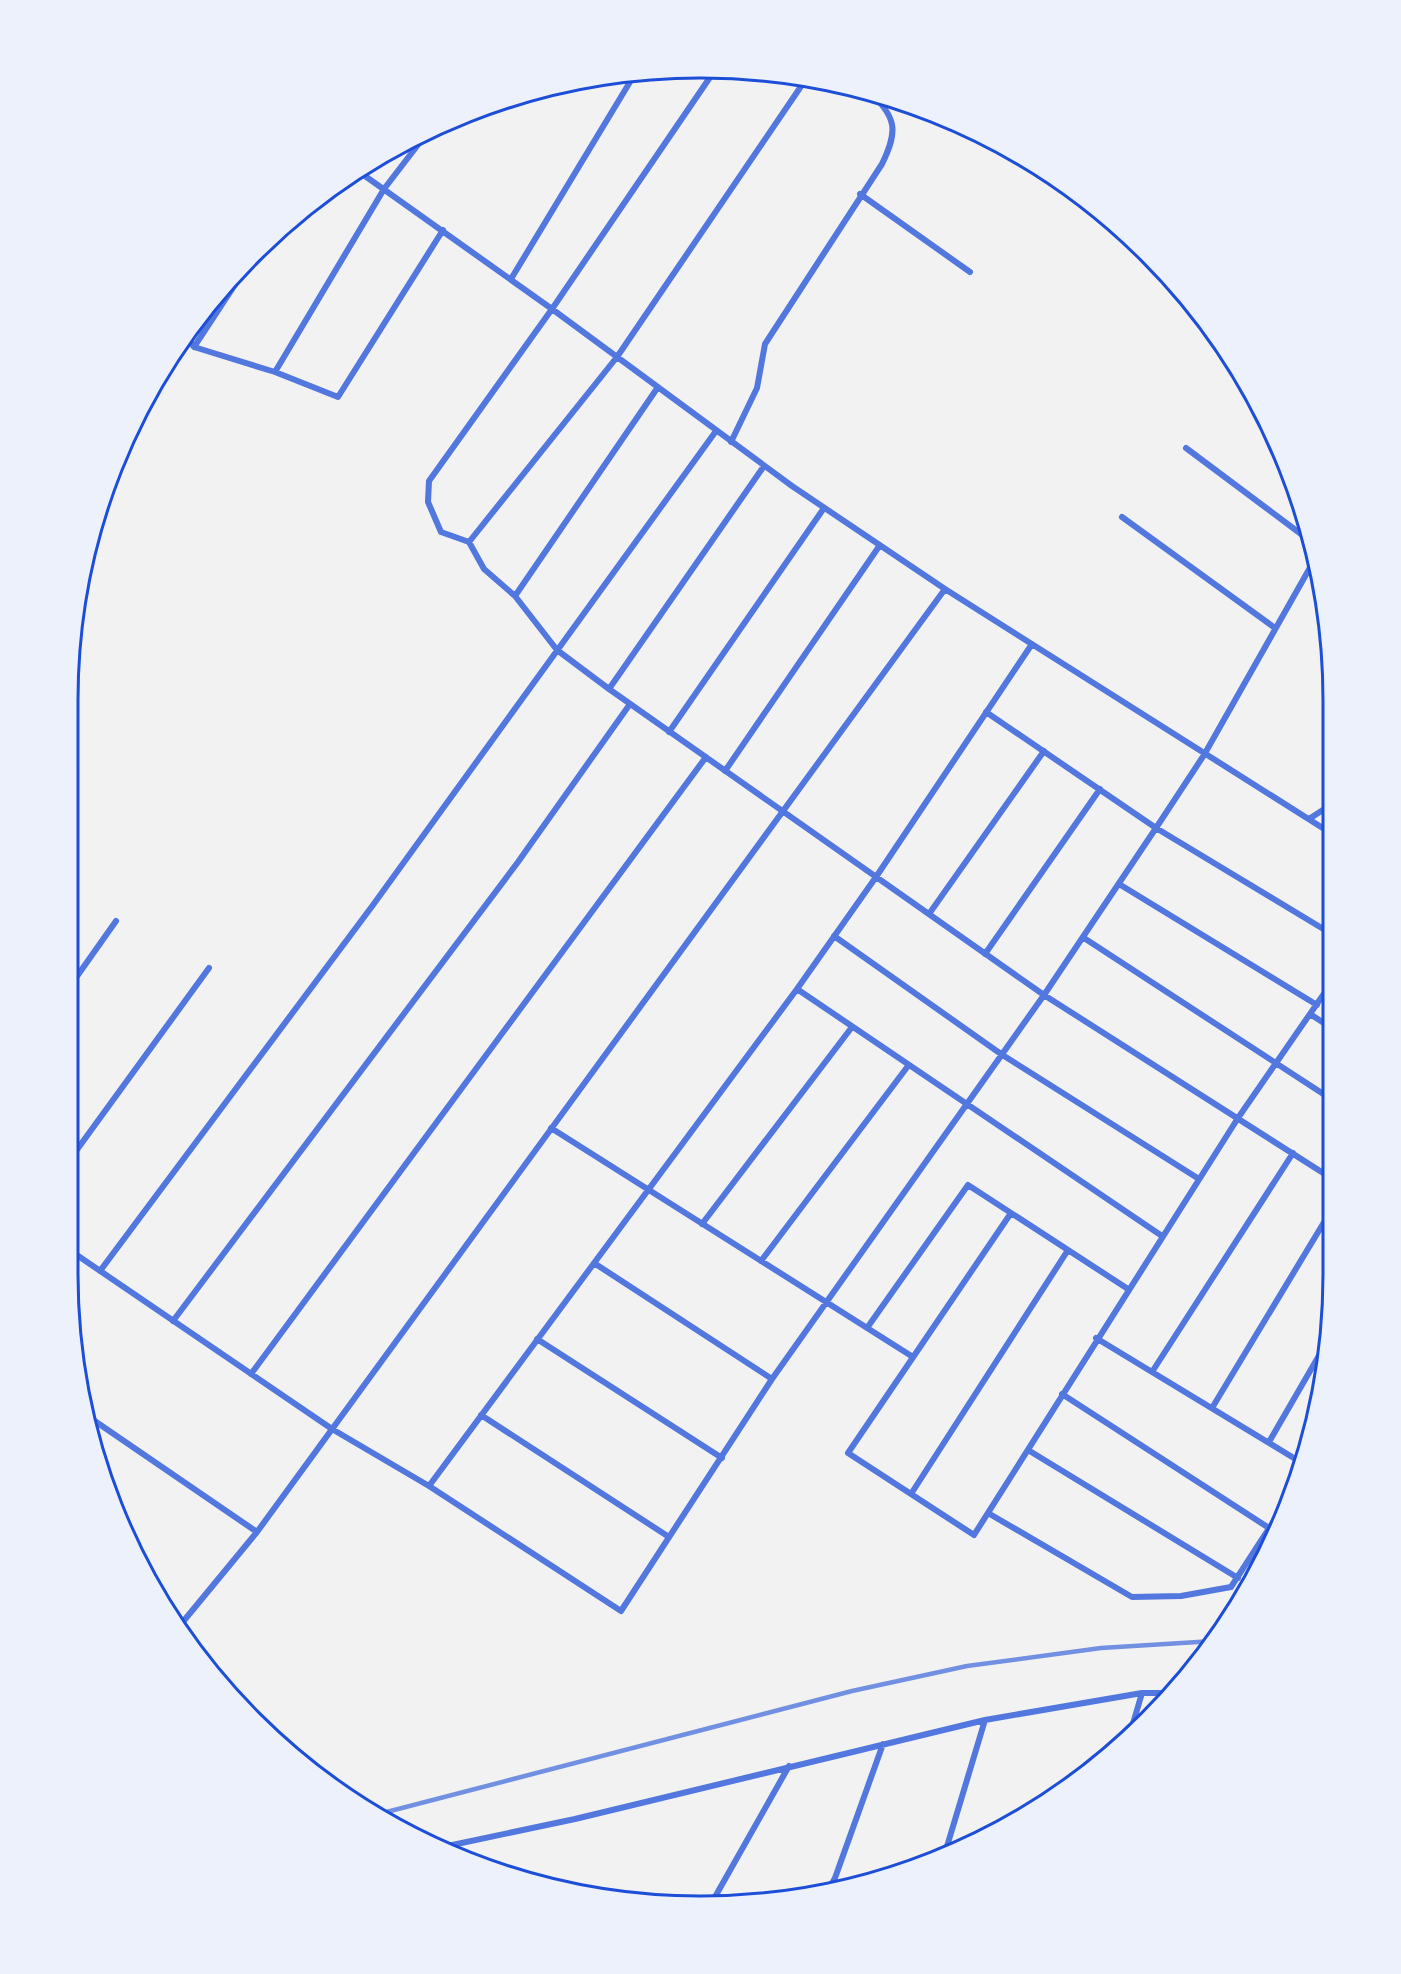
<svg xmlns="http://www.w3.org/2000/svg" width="1401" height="1974" viewBox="0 0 1401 1974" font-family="Helvetica,sans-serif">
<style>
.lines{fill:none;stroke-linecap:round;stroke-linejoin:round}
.minor{stroke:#5277de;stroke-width:6}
.rail{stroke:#7290e2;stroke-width:4.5}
.rim{fill:none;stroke:#1d4ed8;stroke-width:3}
</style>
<rect width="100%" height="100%" fill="#f2f2f2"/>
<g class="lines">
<path class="minor" d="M715 70 552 309 429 481 428 502 441 532 469 542 484 569 515 596 557 650 609 689 1044 995 1331 1178
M358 171 552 309 792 486 945 589 1329 832
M860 194 970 272
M511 279 636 72
M185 335 194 347 275 372 338 397 443 230
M194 347 255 254
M275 372 384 189 427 133
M731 442 757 388 765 344 882 164C899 129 896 118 869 91
M1186 448 1313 543
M1122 517 1275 628
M469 542 617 357 806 79
M515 596 658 387
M609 689 764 466
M986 712 1156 828 1330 933
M669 732 824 508
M725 771 880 545
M1309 819 1329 806
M1119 884 1317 1005
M929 914 1044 751
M834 936 1001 1054 1199 1179
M1084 938 1331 1099
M985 954 1100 789
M68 989 116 921
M797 989 1162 1236
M1310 1014 1330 1027
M551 1128 913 1357
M68 1162 209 968
M1011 1213 848 1453 974 1535 1238 1118 1330 985
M702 1224 852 1027
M68 1249 332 1429 429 1486 621 1611 772 1379 1044 995 1156 828 1204 755 1316 557
M761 1261 908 1066
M594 1263 772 1379
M100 1271 373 905 716 431
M173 1321 518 862 630 704
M867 1328 968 1185 1128 1289
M1096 1338 1302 1463
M537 1339 722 1458
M1152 1372 1293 1153
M251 1374 706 757
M1062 1394 1269 1528
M1212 1408 1332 1209
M86 1415 257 1532
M481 1415 669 1537
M1269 1442 1328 1340
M1028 1450 1238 1578
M429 1486 797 989 876 877 1032 644
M911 1494 1068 1250
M988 1513 1132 1597 1181 1596 1231 1587 1290 1496
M167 1613 183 1622
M177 1629 257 1532 945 589
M1129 1737 1142 1693
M438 1848 575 1819 985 1720 1142 1693H1171
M945 1853 985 1720
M826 1894 835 1878 883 1744
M711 1904 789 1766"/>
<path class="rail" d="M375 1815 852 1691 967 1666 1101 1648 1214 1641"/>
</g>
<path d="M0 0H1401V1974H0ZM700 78H701A622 622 0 0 1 1323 700V1274A622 622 0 0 1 701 1896H700A622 622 0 0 1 78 1274V700A622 622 0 0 1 700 78Z" fill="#edf1fc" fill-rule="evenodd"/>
<path class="rim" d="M700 78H701A622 622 0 0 1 1323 700V1274A622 622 0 0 1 701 1896H700A622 622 0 0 1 78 1274V700A622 622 0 0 1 700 78Z"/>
</svg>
